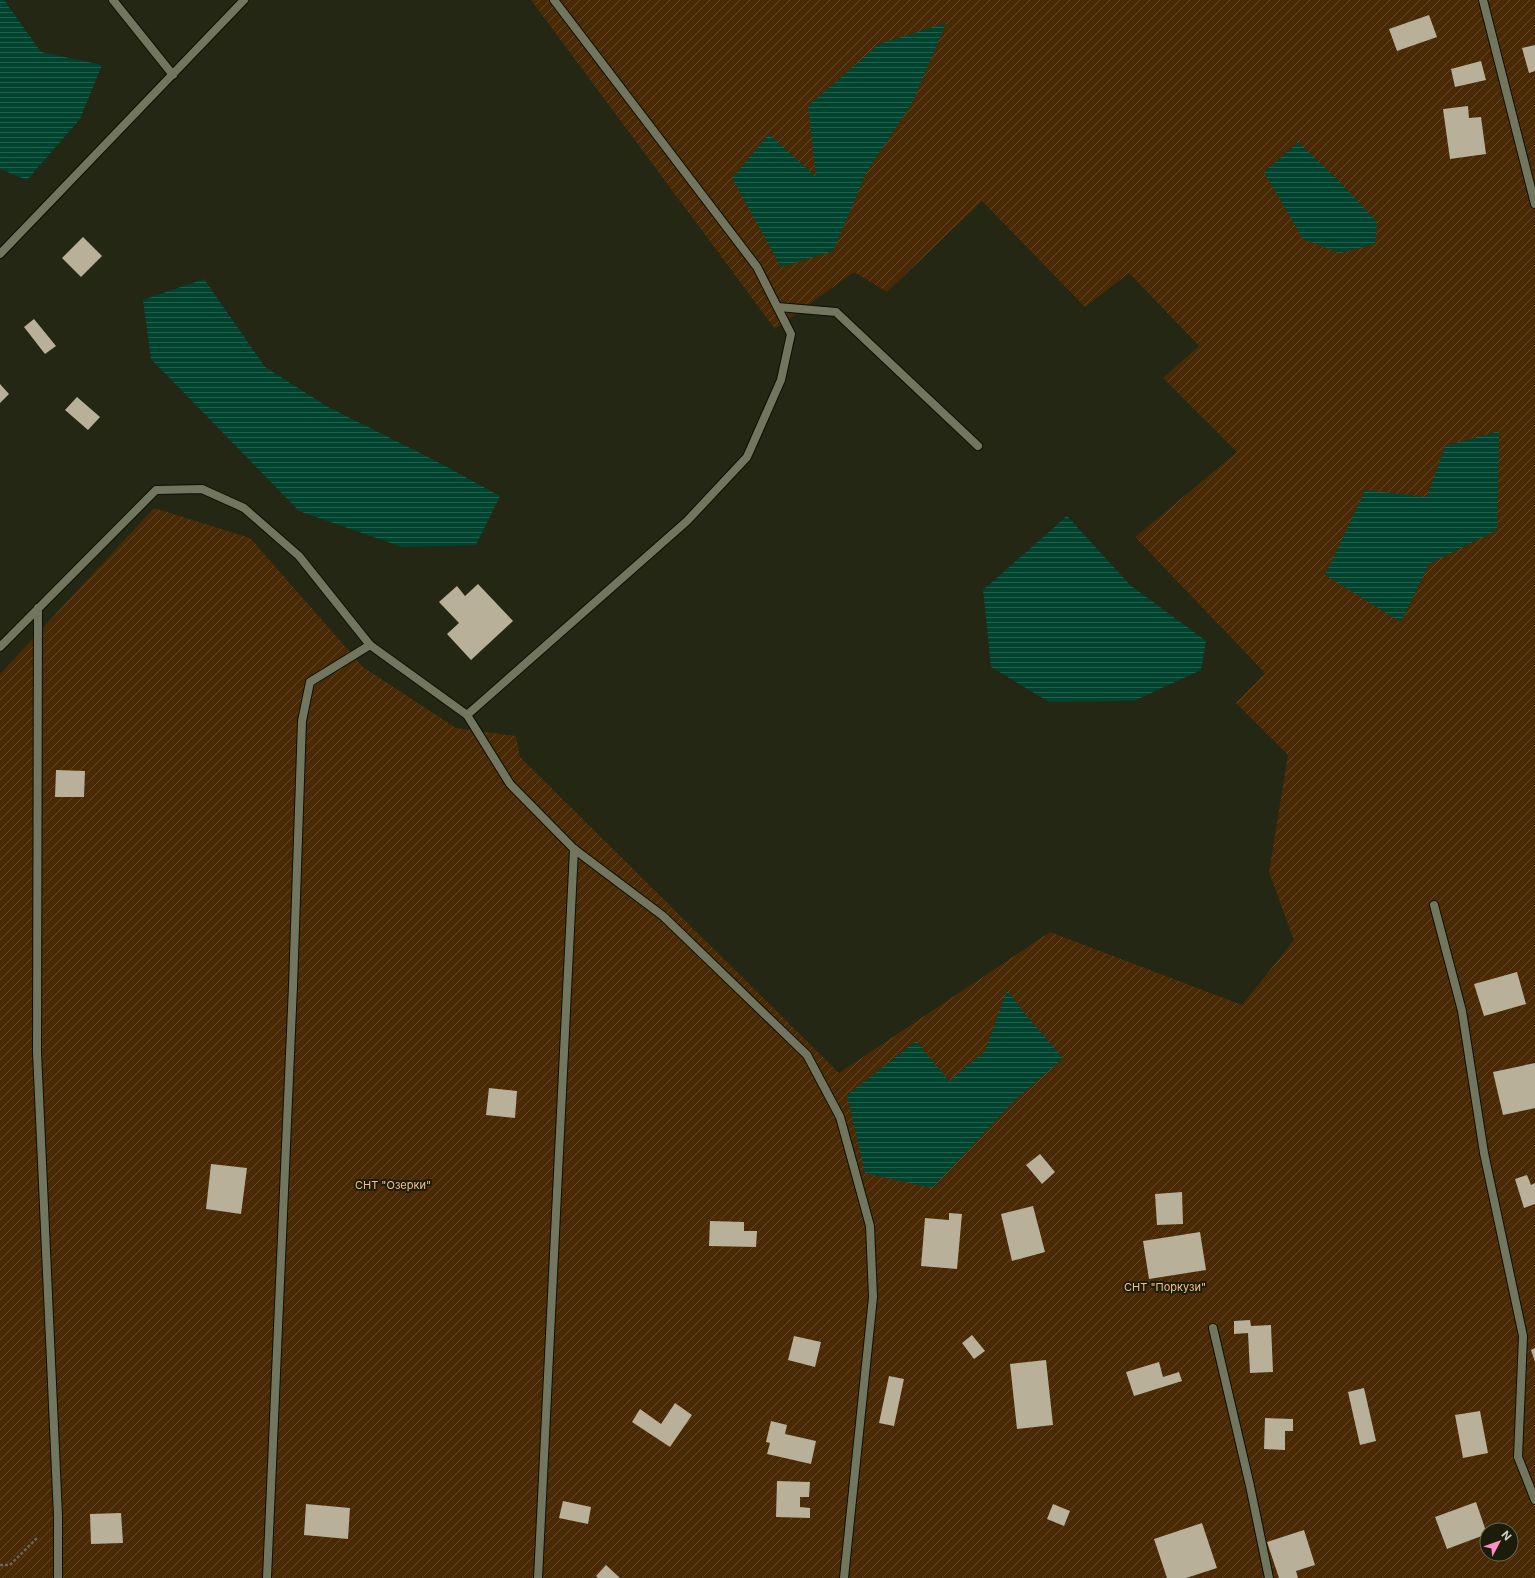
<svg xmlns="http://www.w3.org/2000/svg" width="1535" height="1578" viewBox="0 0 1535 1578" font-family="Inter,sans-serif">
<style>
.garden{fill:url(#garden-furrows);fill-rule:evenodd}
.water{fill:url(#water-rules)}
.building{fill:#b8b098}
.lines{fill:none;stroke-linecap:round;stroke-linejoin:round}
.lane-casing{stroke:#0d0f01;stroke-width:10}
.street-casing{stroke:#0d0f01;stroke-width:10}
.path{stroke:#666958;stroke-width:2.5;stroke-dasharray:3 2;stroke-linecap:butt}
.lane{stroke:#72765f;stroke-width:8}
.street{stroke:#72765f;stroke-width:8}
.labels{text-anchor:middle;stroke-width:4;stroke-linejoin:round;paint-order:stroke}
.park-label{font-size:11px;fill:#f8bf88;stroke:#1b1d0a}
</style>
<defs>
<pattern id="garden-furrows" width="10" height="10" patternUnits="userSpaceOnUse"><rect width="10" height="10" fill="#492a05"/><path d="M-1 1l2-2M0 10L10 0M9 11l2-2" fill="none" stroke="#624828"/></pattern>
<pattern id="water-rules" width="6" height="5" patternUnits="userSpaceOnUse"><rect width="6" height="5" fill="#004430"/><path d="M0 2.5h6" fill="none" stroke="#245e4c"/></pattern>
</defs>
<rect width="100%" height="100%" fill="#242713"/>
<path class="garden" d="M531 0H1535V1578H0V674L154 508 250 538 363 667 456 728 516 736 520 757 839 1073 1050 932 1242 1005 1294 940 1269 872 1288 755 1236 703 1265 673 1135 537 1237 452 1163 378 1199 346 1129 273 1085 307 982 201 887 292 854 272 775 329ZM1487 1530H1511V1554H1487Z"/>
<path class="water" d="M0 0H4L41 52 102 65 80 119 27 180 0 169Z
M946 23 912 103 867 171 833 251 781 267 732 178 769 134 816 177 808 106 879 44Z
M1298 142 1338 180 1377 222 1375 244 1340 253 1303 239 1264 172Z
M204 279 265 367 328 407 434 460 500 496 476 545 402 547 299 511 151 359 143 300Z
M1499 431 1497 530 1429 564 1401 622 1325 575 1365 490 1427 497 1445 446Z
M1067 516 1130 585 1206 641 1201 670 1134 701 1049 702 991 667 983 590Z
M1007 990 1026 1015 1063 1058 1015 1100 932 1188 865 1173 847 1095 916 1041 949 1081 985 1051Z"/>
<path class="building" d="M1429 15 1437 37 1397 51 1389 29Z
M1535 45V71L1529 73 1522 48Z
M1481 61 1486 80 1455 87 1451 69Z
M1468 106 1469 118 1481 117 1486 154 1450 159 1443 109Z
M83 237 102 256 81 277 62 258Z
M34 319 56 346 45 354 24 327Z
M0 384 9 394 0 403Z
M77 397 100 417 88 430 65 410Z
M478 584 513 621 471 660 447 634 459 623 439 602 457 586 465 596Z
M56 770 85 771 84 797H55Z
M1517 972 1526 1004 1484 1016 1474 984Z
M1535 1063V1108L1503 1115 1493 1072Z
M489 1088 517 1091 515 1118 486 1115Z
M1040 1154 1055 1172 1042 1184 1026 1165Z
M211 1164 247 1168 241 1214 206 1209Z
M1527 1175 1531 1185 1535 1183V1204L1524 1208 1515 1179Z
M1182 1192 1183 1224 1157 1225 1155 1194Z
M1033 1206 1045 1252 1012 1261 1001 1214Z
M949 1213 962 1214 957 1269 921 1266 925 1218 949 1220Z
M710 1221 744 1222V1231H757L756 1247 709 1246Z
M1200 1232 1206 1270 1149 1279 1143 1241Z
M1250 1320 1251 1326 1271 1325 1273 1372 1250 1373 1248 1333 1234 1334V1321Z
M972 1335 985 1351 974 1359 962 1343Z
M794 1336 821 1342 815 1367 788 1360Z
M1535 1348V1362L1531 1350Z
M1046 1360 1053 1425 1017 1429 1010 1364Z
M1159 1362 1163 1377 1179 1372 1182 1381 1134 1396 1126 1372Z
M889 1376 904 1379 894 1426 879 1423Z
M1364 1388 1376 1441 1360 1445 1348 1392Z
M675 1403 692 1415 670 1447 632 1422 640 1409 661 1424Z
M1480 1411 1488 1453 1463 1458 1455 1415Z
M1265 1418 1293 1419V1431H1285V1450L1264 1449Z
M771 1421 787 1425 785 1434 816 1441 811 1464 767 1454 770 1443 766 1442Z
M777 1481 810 1482 809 1497H800V1507L810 1508V1518L776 1517Z
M563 1501 591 1507 588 1524 559 1518Z
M1476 1502 1487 1534 1447 1549 1435 1517Z
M306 1504 350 1508 348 1539 304 1535Z
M1053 1504 1070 1511 1064 1526 1047 1519Z
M121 1513 123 1543 91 1544 90 1514Z
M1202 1523 1217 1568 1186 1578H1167L1154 1539Z
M1304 1530 1315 1565 1296 1571 1298 1578H1279L1267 1542Z
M606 1565 620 1578H598L596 1576Z"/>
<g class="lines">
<g class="lane-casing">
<path id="lane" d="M1483 0 1535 204
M778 307 836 312 978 446
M38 608 37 1052 58 1516V1578
M1434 905 1462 1011 1484 1153 1523 1336 1518 1457 1535 1500
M1213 1328 1250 1486 1269 1578
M267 1578 293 986 302 721 310 682 370 645
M538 1578 574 849"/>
</g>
<g class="street-casing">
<path id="street" d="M113 0 173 75
M0 254 244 0
M0 647 156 490 202 489 244 508 299 556 370 645 467 715 510 784 574 849 663 916 807 1055 840 1117 870 1226 873 1297 844 1578
M467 715 687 521 747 457 781 380 791 334 757 267 554 0"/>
</g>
<path class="path" d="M0 1565H10L38 1537"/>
<use href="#lane" class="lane"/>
<use href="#street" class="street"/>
</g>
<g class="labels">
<g class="park-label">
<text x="393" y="1189">СНТ "Озерки"</text>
<text x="1165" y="1291">СНТ "Поркузи"</text>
</g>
</g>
<g transform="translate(1499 1542) rotate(49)"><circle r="19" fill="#1b1d0a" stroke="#646656"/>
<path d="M0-3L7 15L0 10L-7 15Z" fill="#fb8fc6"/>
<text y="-6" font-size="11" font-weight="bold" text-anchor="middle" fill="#d1d3c7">N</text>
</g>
</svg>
